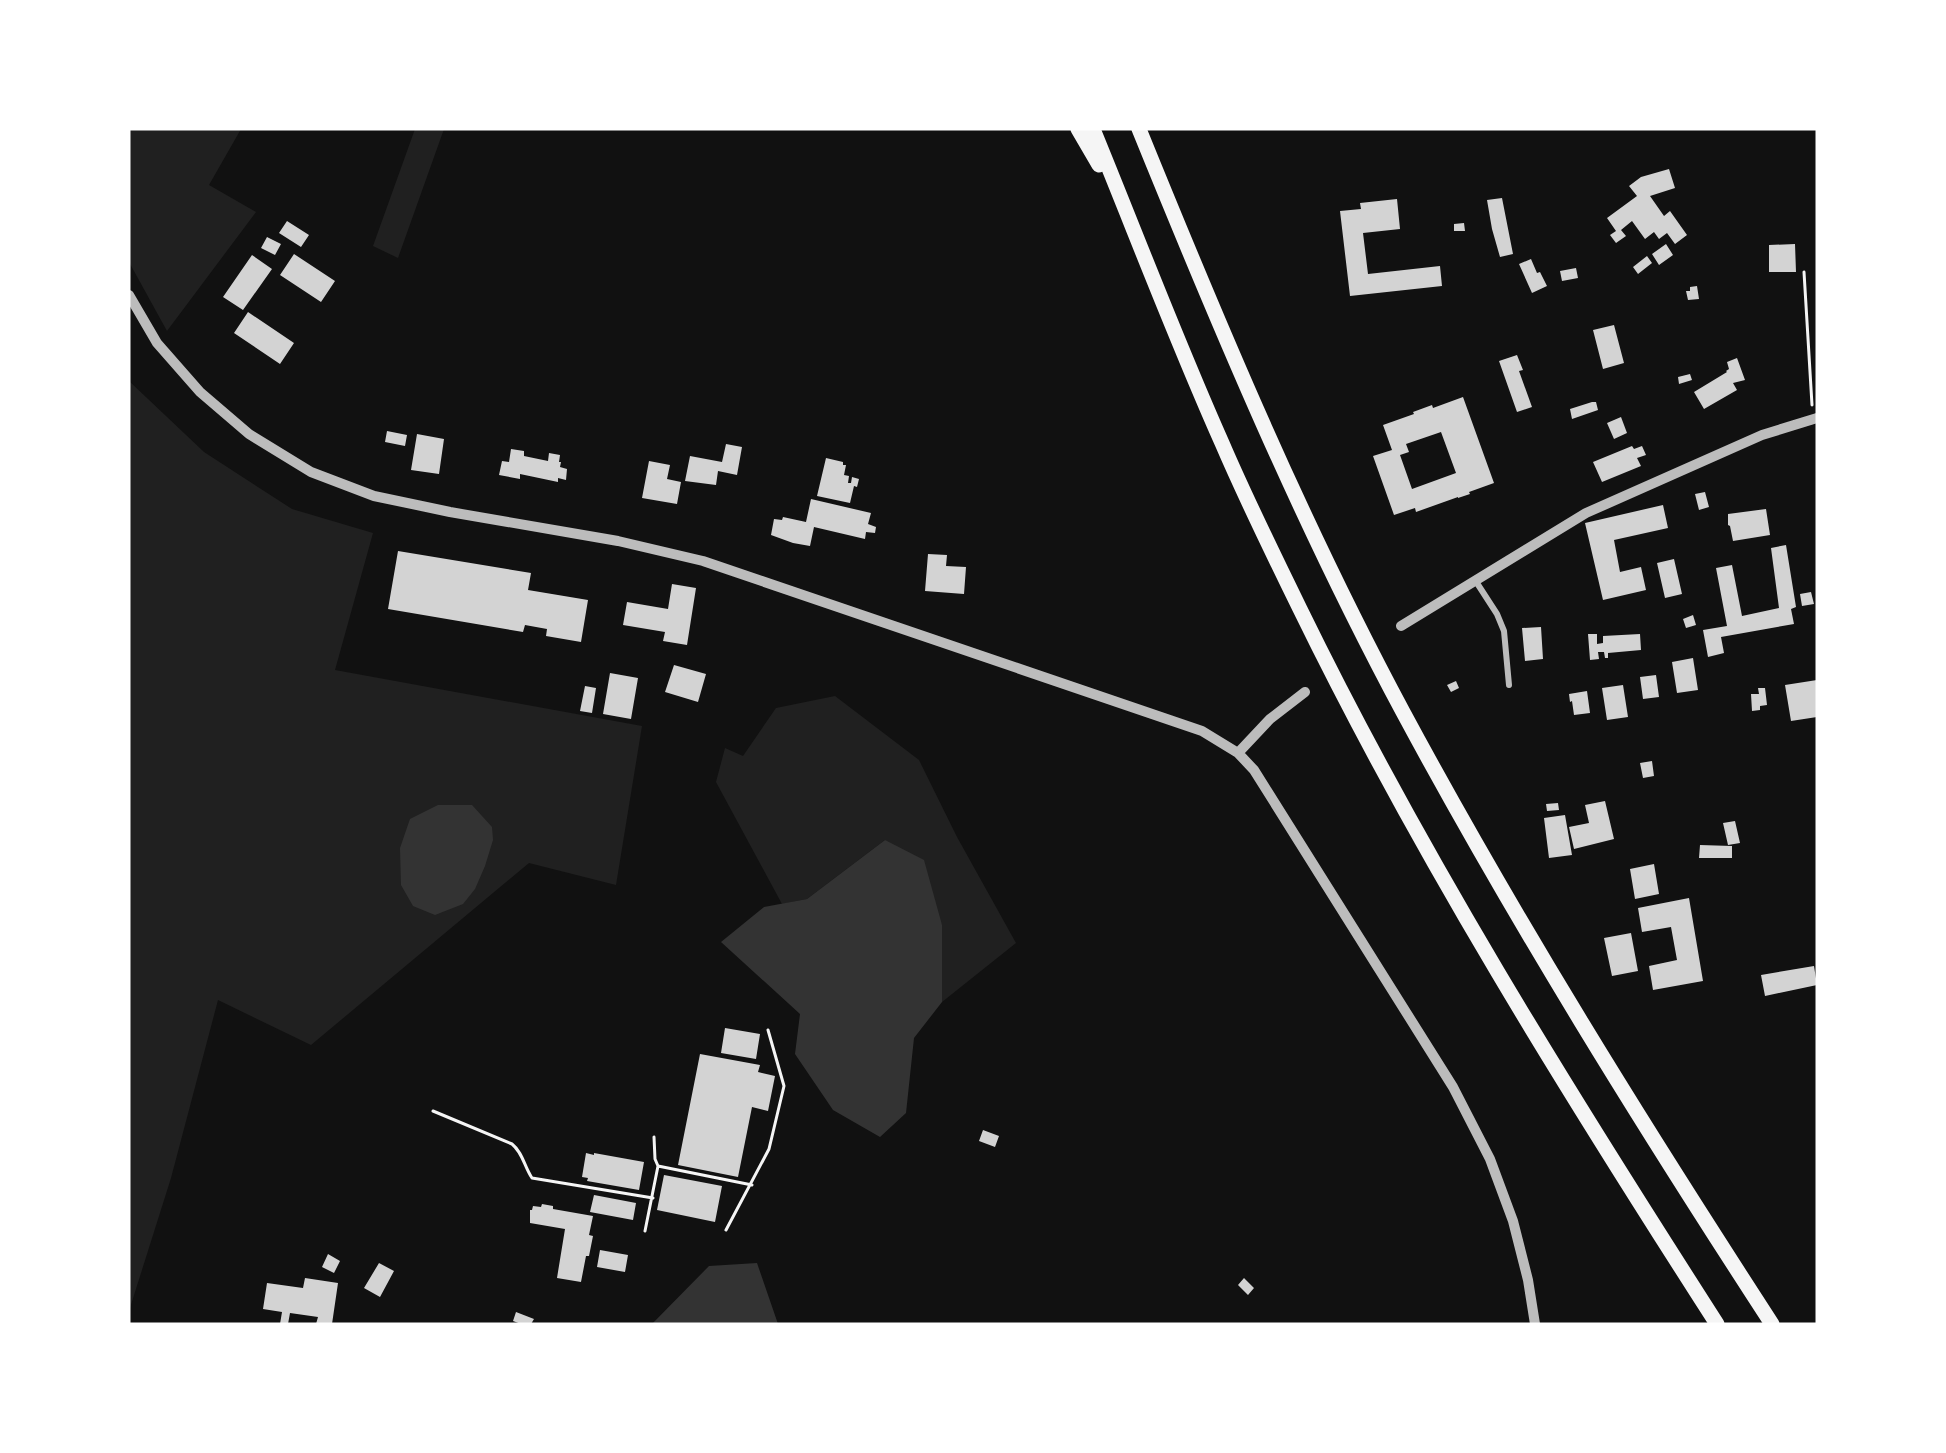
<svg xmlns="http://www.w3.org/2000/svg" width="1946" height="1453" viewBox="0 0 1946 1453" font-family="Mulish,sans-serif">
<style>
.green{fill:#202020}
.water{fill:#333}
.building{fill:#d3d3d3;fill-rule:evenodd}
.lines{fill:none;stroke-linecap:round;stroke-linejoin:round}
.path{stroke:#f5f5f5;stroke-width:3}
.minor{stroke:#bcbcbc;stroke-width:6}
.tertiary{stroke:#bcbcbc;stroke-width:10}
.motorway{stroke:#f5f5f5;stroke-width:15}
</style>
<rect width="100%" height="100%" fill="#111"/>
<path class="green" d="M129 129H241L209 185 256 212 167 331 129 262Z
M415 129H444L398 258 373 246Z
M129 381 204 452 292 509 373 533 335 670 642 726 616 885 529 863 311 1045 218 1000 171 1178 129 1311Z
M835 696 919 760 957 837 1016 943 942 1002V925L885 840 807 899 782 904 716 782 725 748 743 756 776 708Z"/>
<path class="water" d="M438 805H472L492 827 493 840 485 866 475 889 463 904 435 915 413 906 401 885 400 848 410 819Z
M885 840 924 860 942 925V1002L914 1038 906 1113 880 1137 833 1110 795 1054 800 1014 721 942 764 907 807 899Z
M757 1263 778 1324H652L709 1266Z"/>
<path class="building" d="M1669 169 1675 188 1650 196 1664 216 1670 211 1687 235 1675 244 1667 233 1659 239 1654 232 1645 239 1632 221 1621 230 1626 236 1616 243 1610 235 1616 231 1607 218 1637 196 1629 186 1641 177Z
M1502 198 1513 254 1500 257 1492 229 1487 200Z
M1397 199 1400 229 1363 233 1368 274 1440 266 1442 286 1350 296 1340 211 1361 209 1360 203Z
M287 221 309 235 301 247 279 233Z
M1464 223 1465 231H1454V224Z
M267 237 281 244 275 255 261 248Z
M1666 244 1673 255 1659 265 1652 254Z
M1795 244 1796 272H1769V245Z
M294 254 335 281 321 302 280 275Z
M252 255 272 269 243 310 223 297Z
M1647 256 1652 263 1638 274 1633 267Z
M1531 259 1537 273 1540 272 1547 286 1532 293 1519 264Z
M1576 268 1578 278 1562 281 1560 271Z
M1697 286 1699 299 1688 300 1686 291H1690V287Z
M248 312 294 343 280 364 234 333Z
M1614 325 1624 363 1603 369 1593 330Z
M1517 355 1523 370 1519 371 1532 407 1517 412 1499 361Z
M1737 358 1745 380 1733 383 1737 390 1704 409 1694 392 1727 372 1726 371 1729 369 1727 362Z
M1690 374 1692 380 1679 384 1678 377Z
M1463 397 1494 483 1469 492 1470 494 1458 498V497L1416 512 1415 508 1394 515 1373 456 1392 450 1383 425 1414 414 1413 412 1432 405 1433 408ZM1441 432 1456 473 1412 489 1400 455 1409 452 1406 444Z
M1592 402H1596L1598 410 1572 419 1570 409Z
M1621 417 1627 433 1614 439 1607 423Z
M387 431 407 435 405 446 385 442Z
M417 434 444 439 439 474 411 470Z
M726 444 742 447 737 475 718 471 716 485 685 481 690 456 722 462Z
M1632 446 1634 449 1642 446 1646 455 1637 458 1641 466 1602 482 1593 462Z
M511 449 524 451V456L548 461 549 453 560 455 559 462H561L560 467 567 469 566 480 558 478V482L520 474V479L499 475 502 461 509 462Z
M826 458 843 462V465H846L844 475 849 476 848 483H851L852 477 859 479 857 487 854 486 850 503 817 496Z
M649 461 670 465 667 479 681 482 677 504 642 498Z
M1705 492 1709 507 1699 510 1695 494Z
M811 499 871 513 868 524 876 527 875 533 866 532 865 539 814 527 810 546 793 543 771 535 774 519 782 520 783 517 806 522Z
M1663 505 1668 528 1614 540 1620 572 1641 567 1646 590 1603 600 1585 523Z
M1766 509 1770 535 1733 541 1730 526 1728 525V514Z
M1786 545 1796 607 1791 609 1794 624 1721 637 1724 653 1708 657 1703 630 1727 626 1716 568 1732 565 1742 616 1779 608 1771 548Z
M398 551 531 573 528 590 588 600 581 642 546 636 547 629 525 625 523 632 388 609Z
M928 554 947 555 946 566 966 567 964 594 925 591Z
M1674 559 1682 594 1665 598 1657 563Z
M672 584 696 588 687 645 663 641 665 632 623 625 627 602 668 609Z
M1811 592 1814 604 1802 606 1800 594Z
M1693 615 1696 625 1686 628 1683 619Z
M1541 627 1543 659 1525 661 1522 628Z
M1588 634H1597V644L1603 643V636L1640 634 1641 650 1608 653V658H1605L1604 652H1598L1599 659 1590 660Z
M1693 658 1698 690 1677 693 1672 662Z
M674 665 706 674 698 702 665 692Z
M610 673 638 678 631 719 603 714Z
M1656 675 1659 697 1643 699 1640 677Z
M1817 680V717L1791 721 1785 685Z
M1456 681 1459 688 1451 692 1447 685Z
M1623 685 1628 717 1607 720 1602 688Z
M585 686 596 688 592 713 580 711Z
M1758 688H1765L1767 705 1760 706V710L1752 711 1751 694H1759Z
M1587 691 1590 713 1574 715 1572 701 1570 702 1569 694Z
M1652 761 1654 776 1643 778 1640 763Z
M1605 801 1614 839 1574 849 1569 827 1589 823 1585 805Z
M1558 803 1559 810 1547 811 1546 804Z
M1565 815 1572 855 1549 858 1544 818Z
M1735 821 1740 843 1728 845 1723 823Z
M1700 845 1732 846V858H1699Z
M1654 864 1659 894 1635 899 1630 869Z
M1689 898 1703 981 1653 990 1649 966 1677 960 1671 927 1642 932 1638 908Z
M1631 933 1638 971 1612 976 1604 938Z
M1814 966 1817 985 1765 996 1761 975Z
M725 1028 760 1034 756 1059 721 1053Z
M700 1054 760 1065 758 1072 775 1076 768 1111 752 1107 738 1177 678 1165Z
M983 1130 999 1136 995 1147 979 1141Z
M586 1153 594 1155V1153L644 1162 639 1190 587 1181 588 1178 582 1177Z
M664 1175 722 1186 715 1222 657 1210Z
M594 1195 636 1203 633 1220 590 1212Z
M542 1204 553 1206V1209L593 1216 589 1235 593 1236 589 1256H586L581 1282 557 1278 565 1229 530 1223V1210H532L533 1206 541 1207Z
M600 1250 628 1255 625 1272 597 1267Z
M328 1254 340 1261 334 1273 322 1267Z
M379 1263 394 1271 380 1297 364 1288Z
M305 1278 338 1283 332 1324H316L318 1317 290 1313 288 1324H280L282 1312 263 1309 267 1283 303 1288Z
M1244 1278 1254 1288 1248 1295 1238 1285Z
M516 1312 534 1319 531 1324H521L513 1321Z"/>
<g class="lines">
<path class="path" d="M1804 272 1812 405
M433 1111 512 1144C523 1153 524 1166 532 1178L653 1198
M658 1166 752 1185
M726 1230 769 1149 784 1086 768 1030
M645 1231 658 1166 655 1159 654 1137"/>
<path class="minor" d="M1475 580 1497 614 1504 631 1509 685"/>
<path class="tertiary" d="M129 295 157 343 200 392 249 434 311 472 374 496 450 512 618 541 703 561 1202 731 1238 753 1254 770 1453 1087 1490 1159 1513 1221 1528 1280 1535 1324
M1401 626 1586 513 1762 435 1817 418
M1238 753 1270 719 1305 692"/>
<path class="motorway" d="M1078 129 1099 165
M1093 129C1136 234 1176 340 1222 443 1246 499 1273 554 1300 609 1421 857 1568 1092 1717 1324
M1139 129C1219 326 1302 524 1403 712 1516 922 1642 1124 1772 1324"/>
</g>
<rect width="1946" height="1453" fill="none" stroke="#ffffff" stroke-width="261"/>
</svg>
